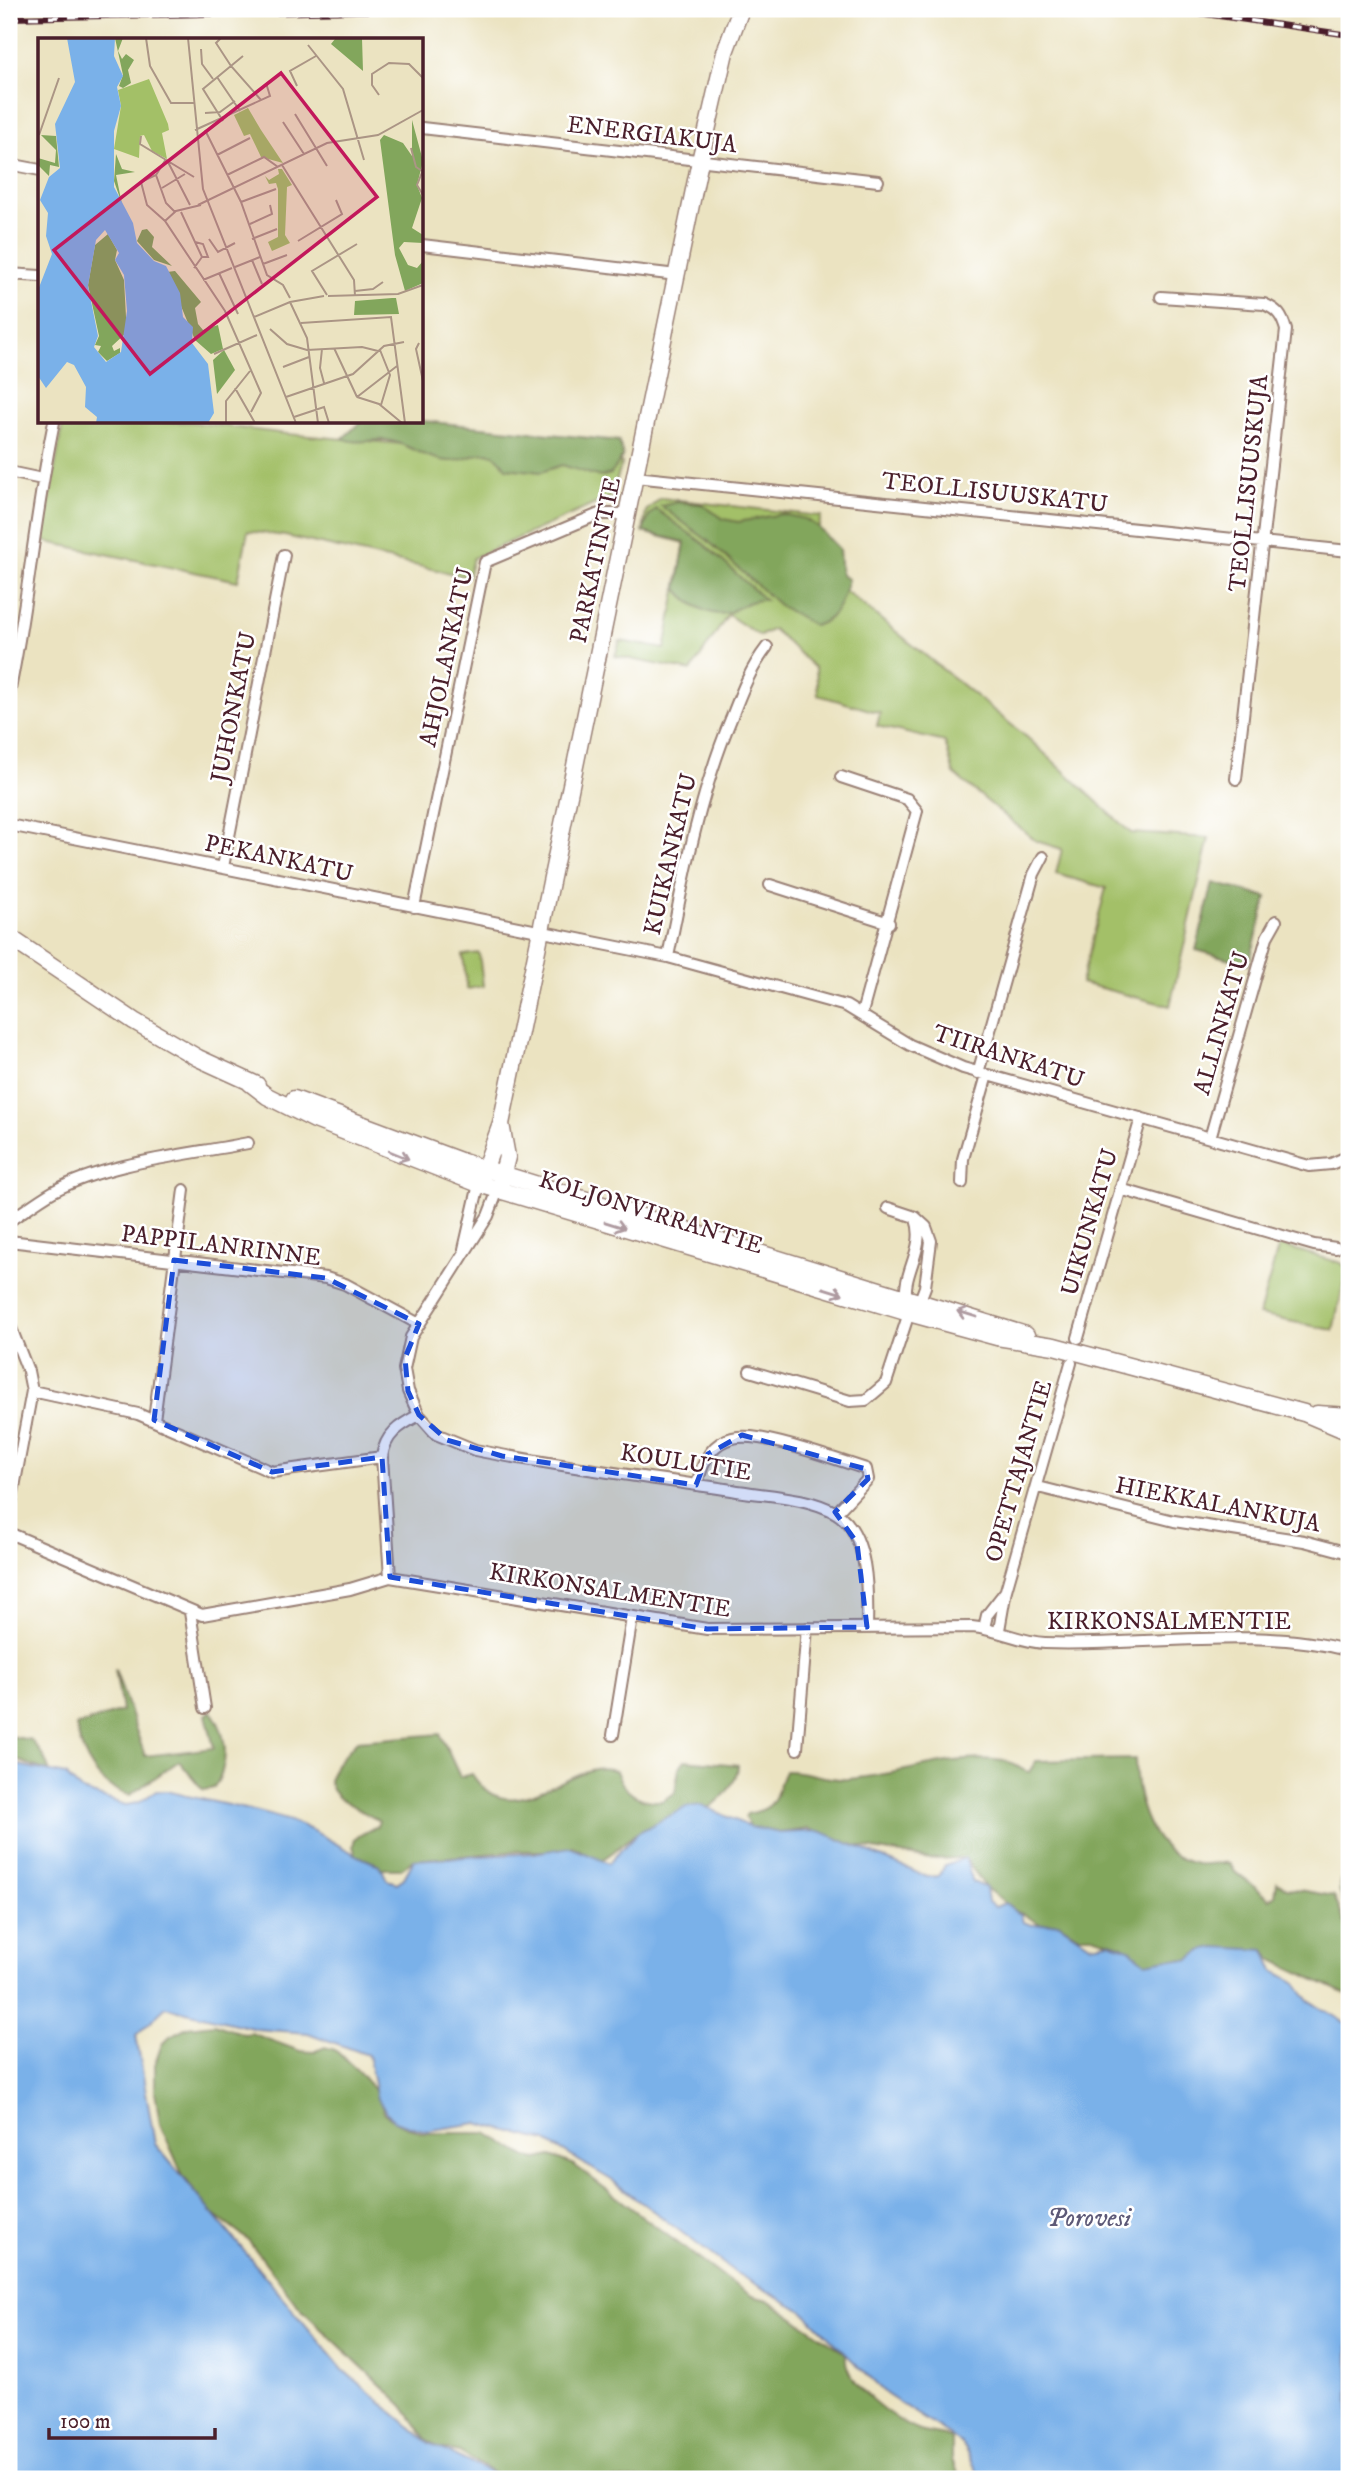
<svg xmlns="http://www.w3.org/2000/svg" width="1358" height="2488" viewBox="0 0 1358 2488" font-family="'IM FELL DW Pica',serif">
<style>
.green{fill:#a3c067;stroke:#767049;stroke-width:2}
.forest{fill:#82a65c;stroke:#666244;stroke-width:2}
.water{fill:#7ab1e9;stroke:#62688a;stroke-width:2}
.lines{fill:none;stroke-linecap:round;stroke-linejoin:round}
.street-casing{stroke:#9a8176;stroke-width:14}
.secondary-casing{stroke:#9a8176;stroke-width:19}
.street{stroke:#fff;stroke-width:10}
.secondary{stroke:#fff;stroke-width:16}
.rail-casing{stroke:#4a1f2b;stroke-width:6}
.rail{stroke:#fff;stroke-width:3.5;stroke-dasharray:10;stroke-linecap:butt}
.oneway{stroke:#ae9aa0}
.marked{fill:#1d4ed8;fill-opacity:0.2;stroke:#1d4ed8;stroke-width:5;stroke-dasharray:14 9;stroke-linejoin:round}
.labels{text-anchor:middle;stroke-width:5;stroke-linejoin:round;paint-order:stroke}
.street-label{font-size:24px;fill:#4a1f2b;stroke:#fff}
.water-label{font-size:26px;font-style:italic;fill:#5d5977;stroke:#fff}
.inset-road{fill:none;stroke:#ab9585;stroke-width:2}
.view{fill:#c2185b;fill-opacity:0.15;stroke:#c2185b;stroke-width:3.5}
.inset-edge{fill:none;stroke:#4a1f2b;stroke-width:3.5}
</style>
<rect width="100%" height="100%" fill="#fff"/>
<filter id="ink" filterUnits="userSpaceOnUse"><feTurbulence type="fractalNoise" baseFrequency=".0143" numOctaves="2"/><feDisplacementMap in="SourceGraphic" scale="14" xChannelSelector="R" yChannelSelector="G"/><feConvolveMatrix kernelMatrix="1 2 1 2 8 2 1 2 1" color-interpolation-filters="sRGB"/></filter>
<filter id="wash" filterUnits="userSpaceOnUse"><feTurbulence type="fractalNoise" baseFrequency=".00686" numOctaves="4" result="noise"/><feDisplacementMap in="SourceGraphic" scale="28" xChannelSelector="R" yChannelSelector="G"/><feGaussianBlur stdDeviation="1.57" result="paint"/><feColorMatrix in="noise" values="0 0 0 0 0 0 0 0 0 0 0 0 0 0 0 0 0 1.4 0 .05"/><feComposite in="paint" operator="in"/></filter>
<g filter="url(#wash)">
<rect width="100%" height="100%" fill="#ebe3c1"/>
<path class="green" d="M63 422H191L287 434 622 463 611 497 473 558 468 577 285 536 248 531 238 581 42 541Z
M661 498 821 516 811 563 1029 739 1131 833 1209 838 1170 1006 1081 983 1106 888 1056 874 1062 849 1036 841 954 774 945 742 877 726 880 713 818 695 816 669 773 629 760 636 728 615 691 671 615 656 620 641 665 649 685 543 643 532 646 511Z
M479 953 483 986 467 989 463 955Z
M1279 1245 1341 1263 1347 1268 1333 1330 1259 1315Z"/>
<path class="forest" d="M422 421 619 441 623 456 611 474 600 477 562 465 541 472 506 468C487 438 472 463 448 461 424 459 409 443 386 440 373 439 355 445 343 438L361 422Z
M678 502 701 504 724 519 738 522 782 514 805 519 818 527 839 549 841 575 848 579C844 597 835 624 813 625L779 605 707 540 661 506Z
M656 509 704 544 765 600C752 599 745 604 734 610 713 621 690 605 677 589L685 542 643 532 649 516Z
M1213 883 1267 897 1249 964 1196 950Z
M115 1669 145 1756 214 1748 206 1715 211 1711C228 1734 230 1764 214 1788L203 1790 179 1761 130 1795C98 1788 82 1757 76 1726L122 1711Z
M440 1734 460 1777 472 1774C513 1839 576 1752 616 1771 624 1793 638 1802 662 1801L675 1793 679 1768 685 1760 738 1765C738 1775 733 1783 728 1790 706 1821 671 1817 639 1832 625 1839 615 1854 599 1861L573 1846 554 1851H520L414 1860 401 1869H382L380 1865 356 1855 353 1846 355 1838 377 1826 379 1821 339 1798 332 1790 329 1780 336 1764 357 1741Z
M9 1736 31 1740 43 1755 50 1772 9 1757Z
M1135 1759C1136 1800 1149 1855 1197 1864 1207 1865 1219 1862 1230 1863L1235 1872 1270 1899 1275 1896 1277 1882 1287 1888 1334 1896 1349 1933V1996L1271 1959 1265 1950 1206 1949 1188 1960 1168 1959 1146 1964 1122 1946 1093 1936H1079L1058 1923 1040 1924 1009 1906 986 1888 965 1858 930 1859 856 1846 809 1829 780 1833 750 1827 745 1817 747 1814C780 1808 773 1797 785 1771 807 1770 825 1781 848 1779 900 1776 952 1753 1004 1761 1014 1762 1020 1770 1029 1772L1036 1761Z
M1349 1850V1916L1339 1891Z
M214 2024 244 2034 251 2033 300 2051 314 2052 325 2047 335 2050 359 2072 376 2092 384 2112 396 2122 423 2133H487L527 2157 538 2159 551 2156 574 2165 727 2280 752 2296 768 2300 841 2350 846 2355C842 2383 896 2422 920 2431 932 2435 940 2433 952 2439V2460L961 2479H503L459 2452 439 2448 426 2439 403 2406 300 2308 249 2241 213 2214 183 2176 160 2124 155 2091V2064L162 2044 170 2036 187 2027Z"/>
<path class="water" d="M9 1763 65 1775 82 1791 126 1805 138 1803 156 1791H167C209 1802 252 1808 293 1822 324 1833 349 1855 380 1865L387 1880 397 1883 404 1878 414 1860 534 1853 570 1847 609 1863 637 1833 686 1807 702 1805 750 1827 780 1833 820 1831 927 1877 938 1876 945 1866 965 1858 973 1882 986 1888 988 1902 995 1907 1005 1903 1021 1915 1023 1922 1032 1925 1058 1923 1090 1945 1109 1942 1129 1949 1146 1963 1168 1959 1188 1960 1206 1949 1217 1947 1265 1950 1274 1971 1296 1983 1309 2001 1349 2025V2479H982L961 2443 886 2394 804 2312 736 2273 613 2181 546 2141 477 2123 426 2131 394 2121 377 2099 368 2055 308 2033 256 2029 166 2007 136 2035 155 2144 343 2370 429 2443 503 2479H9Z"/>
</g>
<g filter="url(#ink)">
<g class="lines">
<g class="street-casing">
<path id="street" d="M422 128 878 181
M9 164 40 170
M422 245 677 275
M9 274 40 276
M1161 297 1264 304C1278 310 1282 316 1286 330L1236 779
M9 472 42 479
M635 477 1349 551
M9 694C28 604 35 512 54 422
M841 777 907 799 917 811 862 1013
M9 825 668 957 846 1006 910 1045 963 1068 1309 1166 1331 1164 1349 1156
M223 867 284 555
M770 885 889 923
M414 907 485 562 599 514H627
M668 957C684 876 699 796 731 719 741 693 750 669 767 647
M978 1073 1034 874 1043 857
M1210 1138 1267 937 1276 921
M962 1183 963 1159 987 1075
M1120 1189 1314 1245 1336 1248
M9 1221C24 1211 38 1200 54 1191 108 1162 187 1155 248 1143
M9 1241 326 1278 345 1284 419 1324
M464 1249 479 1184
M907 1302C900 1274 927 1249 916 1219
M9 1323 28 1371 32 1391 9 1514
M1078 1338 1141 1118
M750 1371 850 1401 866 1400 886 1383 909 1313 920 1300 925 1287 931 1241 926 1227 915 1217 888 1208
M32 1391 138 1414 272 1472 382 1457
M419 1415 436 1434 475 1450C560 1467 647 1477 732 1490 764 1496 807 1496 836 1513 869 1533 868 1593 867 1627
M154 1420 184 1190
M697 1485C710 1425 745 1433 793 1446 818 1453 842 1461 866 1469L868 1479 836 1513
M1038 1487 1174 1521 1304 1541 1349 1553
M9 1533 202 1615 350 1589 390 1577 707 1629 972 1627C998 1629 1020 1642 1045 1643 1141 1647 1257 1625 1349 1651
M390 1577 382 1457C385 1434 400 1425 419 1415L408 1391 404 1369 411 1337 488 1216 498 1190
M190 1612 205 1708
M984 1628 987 1615 1005 1592
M999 1630 1006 1590 1071 1363
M613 1735 632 1618
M797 1749 807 1628"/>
</g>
<g class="secondary-casing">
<path id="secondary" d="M9 937 134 1021 198 1058 257 1085
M250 1083 267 1096 315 1120 479 1184 909 1313 997 1337 1054 1346 1304 1413 1349 1432
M294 1099 463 1162 1026 1335
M479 1184 501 1124 700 161 725 52 741 9
M500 1184 507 1157 501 1124
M1317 1414 1349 1416"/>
</g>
<use href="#street" class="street"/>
<use href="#secondary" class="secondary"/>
<g class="rail-casing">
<path id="rail" d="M1171 9 1349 35
M9 18 455 9"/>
</g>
<use href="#rail" class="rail"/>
</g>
<defs><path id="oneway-shaft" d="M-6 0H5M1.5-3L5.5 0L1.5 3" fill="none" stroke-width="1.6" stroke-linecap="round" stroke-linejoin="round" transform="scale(1.75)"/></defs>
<g class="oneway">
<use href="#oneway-shaft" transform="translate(399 1155) rotate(22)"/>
<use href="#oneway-shaft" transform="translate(615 1225) rotate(17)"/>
<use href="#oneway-shaft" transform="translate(833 1291) rotate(17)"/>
<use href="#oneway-shaft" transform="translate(967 1314) rotate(-163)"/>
</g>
</g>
<path class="marked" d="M174 1260 326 1278 419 1324 405 1358 408 1391 419 1415 447 1440 502 1456 696 1485 708 1454 742 1435 866 1469 868 1479 835 1512 857 1543 867 1627 707 1629 390 1577 382 1457 272 1472 154 1420Z"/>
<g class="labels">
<g class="street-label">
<text transform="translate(652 134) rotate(7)" y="8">ENERGIAKUJA</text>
<text transform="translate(1248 483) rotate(-84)" y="8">TEOLLISUUSKUJA</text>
<text transform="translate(995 492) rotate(6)" y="8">TEOLLISUUSKATU</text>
<text transform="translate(595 560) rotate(-78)" y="8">PARKATINTIE</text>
<text transform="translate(446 657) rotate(-78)" y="8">AHJOLANKATU</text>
<text transform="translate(233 707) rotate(-79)" y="8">JUHONKATU</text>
<text transform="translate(670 854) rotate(-77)" y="8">KUIKANKATU</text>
<text transform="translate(279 858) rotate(12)" y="8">PEKANKATU</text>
<text transform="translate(1221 1023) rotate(-74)" y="8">ALLINKATU</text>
<text transform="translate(1009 1056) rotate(18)" y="8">TIIRANKATU</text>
<text transform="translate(651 1212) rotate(17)" y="8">KOLJONVIRRANTIE</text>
<text transform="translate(1089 1222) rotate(-74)" y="8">UIKUNKATU</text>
<text transform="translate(221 1245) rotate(7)" y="8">PAPPILANRINNE</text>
<text transform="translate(686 1462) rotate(9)" y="8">KOULUTIE</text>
<text transform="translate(1018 1471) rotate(-74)" y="8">OPETTAJANTIE</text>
<text transform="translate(1218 1504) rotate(11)" y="8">HIEKKALANKUJA</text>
<text transform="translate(610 1590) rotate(9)" y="8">KIRKONSALMENTIE</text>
<text x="1169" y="1629">KIRKONSALMENTIE</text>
</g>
<g class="water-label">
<text x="1089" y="2226">Porovesi</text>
</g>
</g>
<g transform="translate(38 38)">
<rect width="385" height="385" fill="#ebe3c1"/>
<path d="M111 41 130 86 131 92 124 95 129 121 114 113 106 97 102 98 101 120 76 111 83 68 80 52ZM210 70 223 92 245 125 223 119 212 96 206 98 196 77ZM240 131H244L254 147 249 149 247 197 252 205 234 213 230 204 240 199V151L238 145 231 146 227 138 231 142 241 136Z" fill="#a3c067"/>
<path d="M77 0H85L80 13 84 21 88 16 96 22 90 32 93 45 85 50 81 48 85 37ZM293 0H324L325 33 293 6 297 1ZM374 82 385 123 379 147 384 160 374 190 385 197V205L366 204 361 210 370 227 379 230 385 223V245L367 253 357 217 342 102 346 97 365 105 374 118ZM3 97 18 98 21 129 12 127 11 138 0 127V120L17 125 18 112ZM78 116 84 131 97 134 78 137 84 166 76 143ZM109 191 116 199 114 209 134 228 116 222 99 203 104 192ZM70 196 79 212 77 222 86 242 88 279V295L74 308 76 313 82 310V315L69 323 60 314 63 308 57 307 61 298 50 247 57 207ZM137 233 163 264 157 270 160 286 165 292 180 287 185 311 173 316 157 302 129 234ZM354 260H358L361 276 316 277 317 263ZM186 312 197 332 179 356 175 322Z" fill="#82a65c"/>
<path d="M29 0H77L76 18 85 38 79 49 83 68 76 93V149L95 185 99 205 116 223 128 228 142 255 145 279 155 289 154 305 170 326 176 375 170 385H58L59 379 47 369 48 349 36 327 29 324 8 350 0 338V252L14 216 8 198 10 175 2 162 11 139 22 130 17 86 37 44ZM67 192 81 215 77 222 86 237 89 273 83 314 68 324 56 309 60 298 50 248 58 202Z" fill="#7ab1e9" fill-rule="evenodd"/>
<path class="inset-road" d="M108 0 112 28 133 65H156M150 0 165 151 258 385M183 0 178 5 193 28 223 62M270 7 305 51 326 122M163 11 164 26 175 41M179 39 202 73M259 48 252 33 278 18M341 57 334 47V36L351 25 371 26 385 40M167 75 182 74 197 63M257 76 289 128M185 83 165 51 205 18M245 84 266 116M157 92 232 58 228 45M167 92 203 164 229 237 245 247 252 260M1 97 21 40M103 98 102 106 156 139M373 110 378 129 384 133M179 117 212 100M128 121 118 137 103 144 109 167 127 183 187 273 223 355 213 374M129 122 152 167M244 127 316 242 317 258M385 132 379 147 385 157M118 137 128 165 137 174M189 137 226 119 240 129M124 150 147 136M203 164 238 151M160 167 289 105 340 97 385 72M143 174 164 219 156 230M127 183 138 173 163 167M212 186 234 176 232 167M171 201 180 214 197 205M214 201 239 191M260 203 304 176 298 162M157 204 165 206 170 219H164M214 222 224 246M225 226 249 217M197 229 222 219M181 235 200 276M165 242 194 230M317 253 335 251 345 244M289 257 274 233 319 206M290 258 360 256 385 247M252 264 269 300 280 385M216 279 252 264 286 258M263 285 353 279 367 385M232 291 249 306 269 312 324 309 340 313M381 305 378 311 385 343M296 310 319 359M284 311 282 330 286 345M342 312 352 337 343 367M176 316 219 297M245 329 271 319M197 350 217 385M248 359 315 336 346 308 366 304M319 359 341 366 364 385M319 359 359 328M256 379 286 369 291 385M188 385V363L212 333"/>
<path class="view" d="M243 35 339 159 112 336 16 212Z"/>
<rect width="385" height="385" class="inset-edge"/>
</g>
<rect width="1358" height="2488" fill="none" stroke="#fff" stroke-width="35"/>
<path d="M49 2428v10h166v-10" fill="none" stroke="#4a1f2b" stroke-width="3.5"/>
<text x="60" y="2428" font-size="21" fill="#4a1f2b" stroke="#ffffff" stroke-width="5" paint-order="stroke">100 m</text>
</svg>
